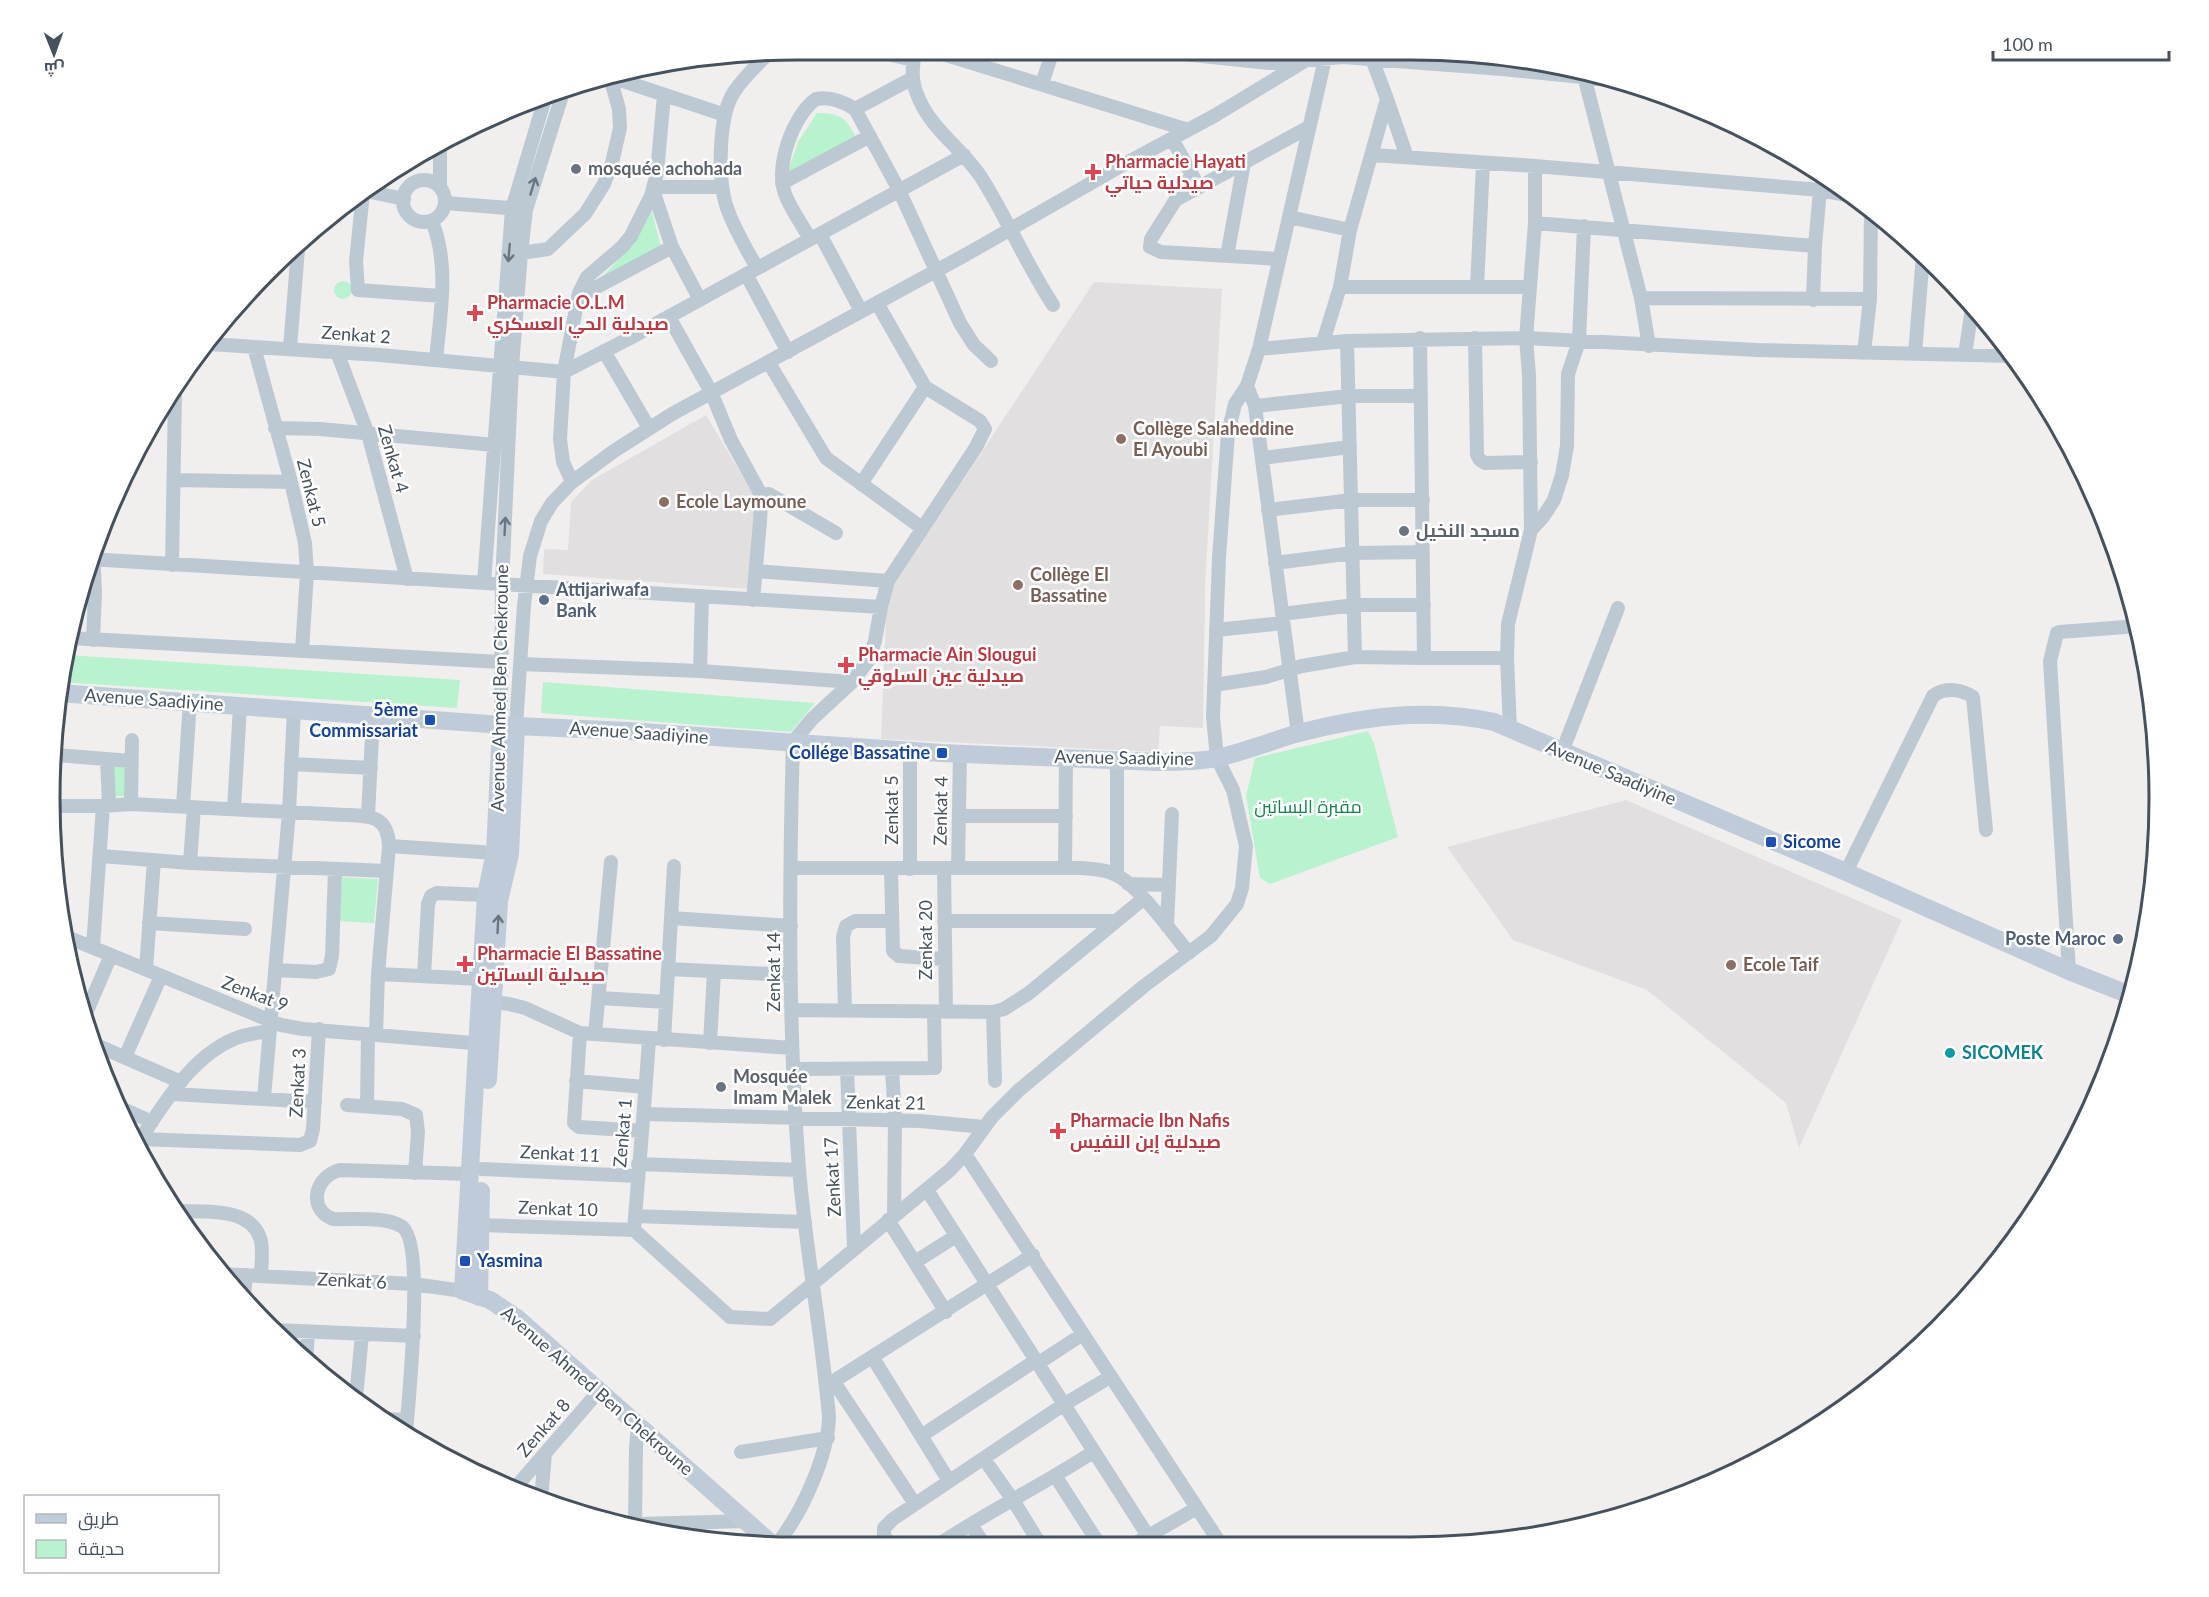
<svg xmlns="http://www.w3.org/2000/svg" width="2209" height="1597" viewBox="0 0 2209 1597" font-family="Lato,Cairo,sans-serif">
<style>
.education{fill:#e2dfe0}
.green{fill:#b9f2cf}
.lines{fill:none;stroke-linecap:round;stroke-linejoin:round}
.minor{stroke:#bdc9d2;stroke-width:14}
.secondary{stroke:#bfcbd9;stroke-width:18}
.oneway{stroke:#697580}
.oneway2{stroke:#6a7682}
.worship-dot{fill:#6b7280;stroke:#fff;stroke-width:2}
.health-dot{fill:#e0444e;stroke:#fff;stroke-width:2}
.education-dot{fill:#8d6e63;stroke:#fff;stroke-width:2}
.service-dot{fill:#5c6f8a;stroke:#fff;stroke-width:2}
.transit-dot{fill:#1a4fb4;stroke:#fff;stroke-width:2}
.culture-dot{fill:#0f9aa8;stroke:#fff;stroke-width:2}
.labels{text-anchor:middle;stroke-width:5;stroke-linejoin:round;paint-order:stroke}
.health-label{font-size:18px;font-weight:bold;fill:#be3a42;stroke:#fff;text-anchor:start}
.worship-label{font-size:18px;font-weight:bold;fill:#5b616d;stroke:#fff;text-anchor:start}
.street-label{font-size:18px;fill:#45515d;stroke:#fff}
.education-label{font-size:18px;font-weight:bold;fill:#785e54;stroke:#fff;text-anchor:start}
.service-label{font-size:18px;font-weight:bold;fill:#4e5e75;stroke:#fff;text-anchor:start}
.transit-label{font-size:18px;font-weight:bold;fill:#164399;stroke:#fff;text-anchor:end}
.park-label{font-size:18px;fill:#0f854b;stroke:#fff}
.culture-label{font-size:18px;font-weight:bold;fill:#0d838f;stroke:#fff;text-anchor:start}
.rim{fill:none;stroke:#45515d;stroke-width:3}
</style>
<rect width="100%" height="100%" fill="#f1eeee"/>
<path class="education" d="M1094 282 1222 289 1205 587 1203 728 1160 726 1158 752 881 739 887 595Z
M706 415 758 502 750 589 543 574 544 549 568 550 571 502 592 480Z
M1626 800 1902 920 1799 1148 1786 1103 1647 990 1513 940 1447 847Z"/>
<path class="green" d="M817 113C840 113 847 118 856 138L786 177 798 142Z
M651 208 661 247 600 279C623 256 636 237 651 208Z
M334 290a9 9 0 1 1 18 0a9 9 0 1 1-18 0Z
M67 655 460 680 457 708 60 682Z
M543 682 815 703 791 732 541 713Z
M1368 731 1374 743 1398 837 1270 884 1260 878 1246 796 1255 758Z
M111 764 128 766 126 796H109Z
M339 877 378 879 374 923 336 921Z"/>
<g class="lines">
<path class="minor" d="M871 50 913 60
M916 50C912 64 911 80 917 94 929 128 962 148 981 177 1007 218 1026 264 1053 305
M930 50 1188 130
M1145 50 1269 63 1343 57 1502 69 1622 81
M1583 72 1641 298 1649 346
M605 75 725 115
M1042 84 1053 50
M1387 99 1407 157
M855 109 913 78
M1172 139 1195 180
M1373 155 1535 166 1820 190 1852 196
M1192 174 1151 239 1150 247 1161 252 1279 259
M403 201a21 21 0 1 1 42 0a21 21 0 1 1-42 0Z
M782 183 870 136
M440 187V145
M655 187H722
M653 190 672 247 700 300
M366 191 404 199
M363 193 356 261 358 290 441 296
M1179 198 1309 127
M445 203 521 209
M1289 217 1350 230
M432 221C450 266 440 314 436 360
M1535 223 1815 246
M820 234 861 311
M810 239C802 224 791 210 785 194 775 166 793 115 816 99 830 96 844 102 855 109L899 190 960 323 974 345 991 361
M521 253 548 249 585 214 604 184 612 163 620 128 619 109 610 77
M1227 256 1244 163
M757 268C746 248 733 227 726 205 718 178 718 116 734 92 743 78 756 66 768 54
M746 274 788 352
M1340 287H1530
M1477 287 1483 163
M578 297 672 247
M1641 298 1870 299
M1813 300 1815 246 1820 190
M669 317 711 392 731 440 759 491 761 503 760 522 753 600
M1420 338 1424 658H1507
M1475 338 1477 455 1480 460 1485 463 1531 462
M1347 341 1355 657
M1323 342 1340 287 1350 230 1387 99 1372 59
M209 344 380 355 564 372 630 338 964 155
M254 347 291 482 305 543 307 573 302 651
M290 348 298 249
M1259 349 1347 341 1526 338 1757 350 2013 356
M604 351 649 428
M337 352 368 434 407 579
M1864 353 1870 299 1871 210
M1915 354 1923 255
M1965 355 1972 308
M769 363 826 458 922 528
M1247 386 1255 406 1298 734
M1255 406 1349 396H1421
M275 428 320 429 495 445
M1262 458 1350 447
M175 480 291 482
M572 482 563 462 560 439 564 372 579 293 587 277 622 247 631 236 651 196 657 173 664 95
M861 484 925 387
M760 495 769 494 836 533
M1268 510 1352 500H1423
M1531 530 1543 517 1554 500 1562 475 1567 446 1568 374 1579 341 1584 226
M93 549 95 592 93 640
M89 559 881 607
M1275 563 1353 553 1423 552
M172 565 175 395
M756 571 888 581
M484 583 512 209 546 95
M1282 614 1355 605H1424
M1216 630 1283 623
M70 638 500 662
M521 664 700 671 852 682
M700 671 702 596
M1214 685 1266 677 1302 666 1355 657 1424 658
M501 725 502 584 512 367 521 253 526 210 564 89
M516 726 524 605 530 556 541 521 552 503 572 482 614 451 672 414 967 254 1121 166 1214 116 1308 59
M1510 729 1507 658 1508 624 1531 530 1529 375 1526 338 1535 223V166
M910 750V869
M1562 752 1618 608
M56 755 131 761
M107 759 109 805
M1117 761V875
M291 764 371 768
M131 804 132 740
M56 806H103L131 804 346 815C371 816 388 816 389 846L378 974 376 1035
M183 806 190 701
M234 809 240 706
M368 816 373 716
M959 816H1066
M389 846 495 853
M101 856 190 863 387 871
M190 863 194 807
M792 868H1082C1092 869 1104 869 1114 874 1137 883 1172 933 1189 953
M944 868 946 1012
M958 868 960 753
M1065 868 1066 758
M891 869 893 951 899 956 944 959
M1846 872 1933 696C1944 687 1962 689 1973 697L1986 830
M1128 884 1169 885
M671 918 791 926
M944 921H1115
M149 923 245 929
M1167 926 1172 814
M67 937 281 1025 303 1029 485 1044
M93 947 103 806
M146 969 154 860
M669 969 791 975
M276 970 316 972 329 969 332 956 335 869
M2069 971 2050 661 2057 633 2060 632 2138 626
M378 974 481 979
M424 976 428 904 431 896 437 893 486 895
M600 998 666 1002
M485 1001 509 1004 525 1008 580 1033 792 1048
M845 1009 843 937 846 926 855 921H892
M792 1010 993 1012 1004 1009 1029 993 1143 899
M87 1011 111 955
M993 1012 995 1081
M580 1033 574 1123 579 1127 642 1131
M595 1034 611 862
M664 1040 674 866
M710 1043 714 972
M96 1045 181 1082
M125 1057 161 976
M793 1069 935 1068 934 1012
M847 1069 854 1248
M892 1069 895 1120 894 1216
M576 1081 645 1087
M173 1094 315 1102
M264 1098 289 812 294 709
M347 1105 402 1109 416 1115 418 1132 415 1173
M367 1106 368 1034
M119 1107 152 1122
M644 1114 920 1121 984 1127
M140 1139 300 1145 310 1141 313 1129 319 1029
M139 1141C164 1104 191 1057 234 1039 245 1034 258 1033 270 1031
M965 1154 1220 1543
M638 1164 799 1170
M482 1169 637 1176
M927 1190 1148 1536
M179 1211C205 1212 250 1207 260 1238 264 1248 261 1265 261 1276
M635 1216 805 1222
M888 1220 946 1312
M480 1225 634 1230
M634 1230 730 1317 770 1319 950 1170 965 1154 992 1117 1019 1090 1144 986 1211 936 1237 904 1242 888 1246 846 1233 790 1217 758 1213 717 1219 558 1228 433 1235 404 1247 386 1259 349 1327 50
M634 1230C639 1166 645 1102 649 1039
M915 1262 956 1236
M222 1274 413 1284 463 1291
M244 1297 246 1275
M275 1330 414 1336
M873 1358 949 1481
M306 1363 308 1333
M1037 1364 1083 1334
M834 1382 915 1504
M826 1386 1033 1255
M356 1398 362 1334
M385 1419 406 1420
M406 1434C408 1403 426 1240 401 1226 385 1216 352 1220 333 1219 307 1209 315 1176 340 1170L470 1174
M921 1436 1035 1361
M741 1452 828 1438
M984 1459 1013 1500 1040 1544
M1056 1477 1099 1544
M515 1488 599 1391
M541 1500 545 1454
M635 1523 636 1448 638 1426
M639 1524 747 1521
M971 1525 984 1544
M1136 1543 1197 1508
M890 1545 884 1535V1528L893 1519 1063 1405 1110 1377
M938 1545C988 1511 1043 1485 1093 1452
M775 1546C801 1516 828 1456 829 1417 822 1334 806 1252 799 1169 788 1027 789 884 793 742L812 719 852 682 868 661 875 641 881 607 888 581 976 447 985 429 980 421 925 387 877 303"/>
<path class="secondary" d="M58 693 516 726 627 731 942 753 1158 762C1177 762 1197 762 1217 758 1243 752 1269 742 1295 734 1360 717 1428 707 1494 722L1846 872 2069 971 2130 995
M501 725 495 853 486 895 481 979 463 1291 490 1300 517 1318 774 1546
M488 1080 499 901 510 854 516 726
M479 1297 481 1191"/>
</g>
<defs><path id="oneway-shaft" d="M-6 0H5M1.5-3L5.5 0L1.5 3" fill="none" stroke-width="1.6" stroke-linecap="round" stroke-linejoin="round" transform="scale(1.5)"/></defs>
<g class="oneway">
<use href="#oneway-shaft" transform="translate(533 186) rotate(-73)"/>
<use href="#oneway-shaft" transform="translate(509 253) rotate(95)"/>
<use href="#oneway-shaft" transform="translate(505 526) rotate(-87)"/>
</g>
<use class="oneway2" href="#oneway-shaft" transform="translate(498 924) rotate(-87)"/>
<g class="worship-dot">
<circle cx="576" cy="169" r="6"/>
<circle cx="1404" cy="531" r="6"/>
<circle cx="721" cy="1087" r="6"/>
</g>
<g class="health-dot">
<path d="M1090 163h6v6h6v6h-6v6h-6v-6h-6v-6h6z"/>
<path d="M472 304h6v6h6v6h-6v6h-6v-6h-6v-6h6z"/>
<path d="M843 656h6v6h6v6h-6v6h-6v-6h-6v-6h6z"/>
<path d="M462 955h6v6h6v6h-6v6h-6v-6h-6v-6h6z"/>
<path d="M1055 1122h6v6h6v6h-6v6h-6v-6h-6v-6h6z"/>
</g>
<g class="education-dot">
<circle cx="1121" cy="439" r="6"/>
<circle cx="664" cy="502" r="6"/>
<circle cx="1018" cy="585" r="6"/>
<circle cx="1731" cy="965" r="6"/>
</g>
<g class="service-dot">
<circle cx="544" cy="600" r="6"/>
<circle cx="2118" cy="939" r="6"/>
</g>
<g class="transit-dot">
<rect x="424" y="714" width="12" height="12" rx="3"/>
<rect x="936" y="747" width="12" height="12" rx="3"/>
<rect x="1765" y="836" width="12" height="12" rx="3"/>
<rect x="459" y="1255" width="12" height="12" rx="3"/>
</g>
<circle class="culture-dot" cx="1950" cy="1053" r="6"/>
<g class="labels">
<g class="health-label">
<text x="1105" y="168">Pharmacie Hayati<tspan x="1105" dy="21">صيدلية حياتي</tspan></text>
<text x="487" y="309">Pharmacie O.L.M<tspan x="487" dy="21">صيدلية الحي العسكري</tspan></text>
<text x="858" y="661">Pharmacie Ain Slougui<tspan x="858" dy="21">صيدلية عين السلوقي</tspan></text>
<text x="477" y="960">Pharmacie El Bassatine<tspan x="477" dy="21">صيدلية البساتين</tspan></text>
<text x="1070" y="1127">Pharmacie Ibn Nafis<tspan x="1070" dy="21">صيدلية إبن النفيس</tspan></text>
</g>
<g class="worship-label">
<text x="588" y="175">mosquée achohada</text>
<text x="1416" y="537">مسجد النخيل</text>
<text x="733" y="1083">Mosquée<tspan x="733" dy="21">Imam Malek</tspan></text>
</g>
<g class="street-label">
<text transform="translate(356 335) rotate(4)" y="6">Zenkat 2</text>
<text transform="translate(393 459) rotate(74)" y="6">Zenkat 4</text>
<text transform="translate(311 493) rotate(76)" y="6">Zenkat 5</text>
<text transform="translate(500 688) rotate(-89)" y="6">Avenue Ahmed Ben Chekroune</text>
<text transform="translate(154 700) rotate(4)" y="6">Avenue Saadiyine</text>
<text transform="translate(639 733) rotate(4)" y="6">Avenue Saadiyine</text>
<text transform="translate(1124 758) rotate(1)" y="6">Avenue Saadiyine</text>
<text transform="translate(1611 773) rotate(23)" y="6">Avenue Saadiyine</text>
<text transform="translate(892 810) rotate(-90)" y="6">Zenkat 5</text>
<text transform="translate(941 811) rotate(-89)" y="6">Zenkat 4</text>
<text transform="translate(926 940) rotate(-90)" y="6">Zenkat 20</text>
<text transform="translate(774 972) rotate(-90)" y="6">Zenkat 14</text>
<text transform="translate(255 994) rotate(21)" y="6">Zenkat 9</text>
<text transform="translate(298 1083) rotate(-87)" y="6">Zenkat 3</text>
<text transform="translate(886 1103) rotate(1)" y="6">Zenkat 21</text>
<text transform="translate(623 1133) rotate(-85)" y="6">Zenkat 1</text>
<text transform="translate(560 1154) rotate(3)" y="6">Zenkat 11</text>
<text transform="translate(833 1177) rotate(-93)" y="6">Zenkat 17</text>
<text transform="translate(558 1209) rotate(2)" y="6">Zenkat 10</text>
<text transform="translate(352 1281) rotate(3)" y="6">Zenkat 6</text>
<text transform="translate(597 1391) rotate(41)" y="6">Avenue Ahmed Ben Chekroune</text>
<text transform="translate(544 1428) rotate(-49)" y="6">Zenkat 8</text>
</g>
<g class="education-label">
<text x="1133" y="435">Collège Salaheddine<tspan x="1133" dy="21">El Ayoubi</tspan></text>
<text x="676" y="508">Ecole Laymoune</text>
<text x="1030" y="581">Collège El<tspan x="1030" dy="21">Bassatine</tspan></text>
<text x="1743" y="971">Ecole Taif</text>
</g>
<g class="service-label">
<text x="556" y="596">Attijariwafa<tspan x="556" dy="21">Bank</tspan></text>
<text x="2106" y="945" text-anchor="end">Poste Maroc</text>
</g>
<g class="transit-label">
<text x="418" y="716">5ème<tspan x="418" dy="21">Commissariat</tspan></text>
<text x="930" y="759">Collége Bassatine</text>
<text x="1783" y="848" text-anchor="start">Sicome</text>
<text x="477" y="1267" text-anchor="start">Yasmina</text>
</g>
<g class="park-label">
<text x="1308" y="813">مقبرة البساتين</text>
</g>
<g class="culture-label">
<text x="1962" y="1059">SICOMEK</text>
</g>
</g>
<path d="M0 0H2209V1597H0ZM798 60H1411A738 738 0 0 1 2149 798V799A738 738 0 0 1 1411 1537H798A738 738 0 0 1 60 799V798A738 738 0 0 1 798 60Z" fill="#fff" fill-rule="evenodd"/>
<path class="rim" d="M798 60H1411A738 738 0 0 1 2149 798V799A738 738 0 0 1 1411 1537H798A738 738 0 0 1 60 799V798A738 738 0 0 1 798 60Z"/>
<rect x="24" y="1495" width="195" height="78" fill="#ffffff" stroke="#b5b9be" stroke-width="1.5"/>
<rect x="36" y="1514" width="30" height="9" fill="#bfcbd9" stroke="#b5b9be" stroke-width="1.5"/>
<text x="78" y="1525" font-size="18" fill="#45515d">طريق</text>
<rect x="36" y="1540" width="30" height="18" fill="#b9f2cf" stroke="#b5b9be" stroke-width="1.5"/>
<text x="78" y="1555" font-size="18" fill="#45515d">حديقة</text>
<g transform="translate(54 54) rotate(179)" stroke="#ffffff" stroke-width="4.5" paint-order="stroke">
<path d="M0-4.5L10 22L0 15L-10 22Z" fill="#45515d"/>
<text y="-9" font-size="16" font-weight="bold" text-anchor="middle" fill="#45515d">ش</text>
</g>
<path d="M1993 51v9h176v-9" fill="none" stroke="#45515d" stroke-width="3"/>
<text x="2002" y="51" font-size="18" fill="#45515d" stroke="#ffffff" stroke-width="4.5" paint-order="stroke">100 m</text>
</svg>
